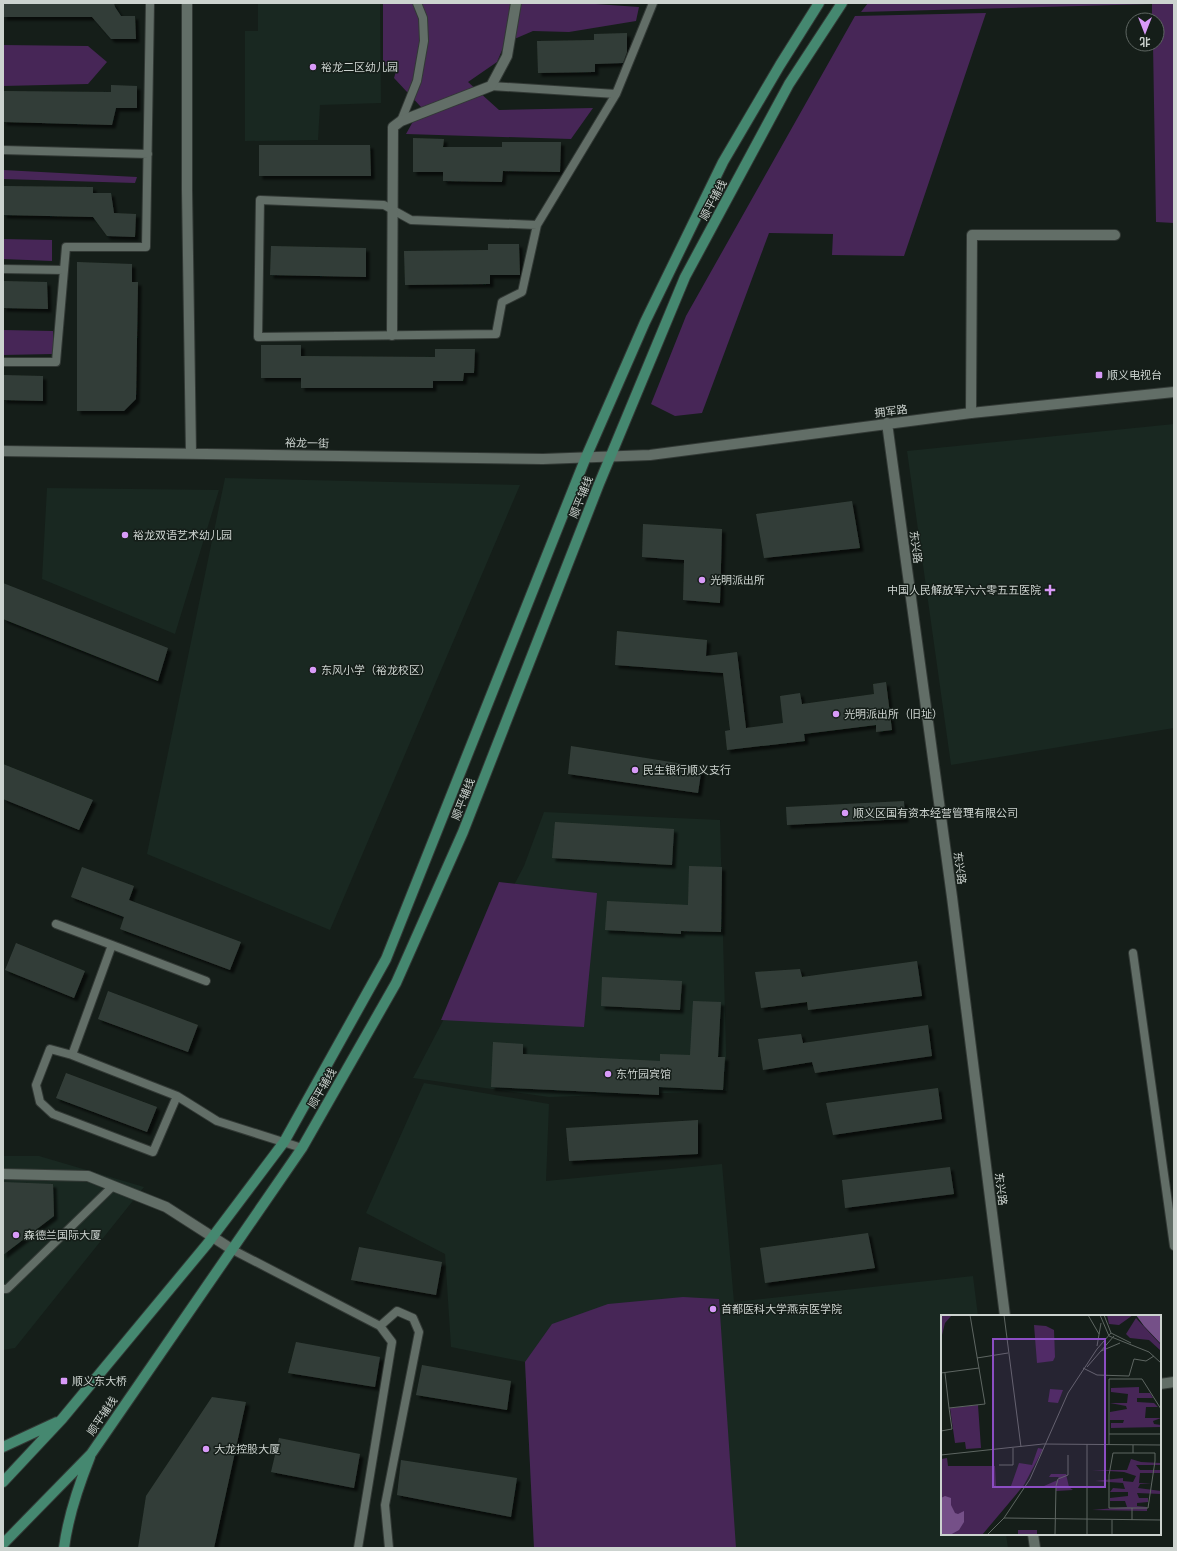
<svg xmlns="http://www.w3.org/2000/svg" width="1177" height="1551" viewBox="0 0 1177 1551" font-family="'Source Sans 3','Noto Sans SC',sans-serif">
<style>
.built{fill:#192821}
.green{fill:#472657}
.building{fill:#333e38;filter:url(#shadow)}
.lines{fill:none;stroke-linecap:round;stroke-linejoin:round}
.service-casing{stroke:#323935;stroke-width:10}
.minor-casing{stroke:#323935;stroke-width:12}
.tertiary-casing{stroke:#323935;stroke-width:12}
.secondary-casing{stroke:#323935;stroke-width:12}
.service{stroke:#626e67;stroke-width:8}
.minor{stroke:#626e67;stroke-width:10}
.tertiary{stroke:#626e67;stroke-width:10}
.secondary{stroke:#458870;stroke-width:10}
.poi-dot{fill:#d89af8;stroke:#151e19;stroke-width:1.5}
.labels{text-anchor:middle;stroke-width:3;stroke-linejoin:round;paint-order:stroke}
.poi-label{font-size:11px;fill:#ccd3cf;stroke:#151e19;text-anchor:start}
.street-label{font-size:11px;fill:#ccd3cf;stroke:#151e19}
.inset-road{fill:none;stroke:#5e6662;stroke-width:1}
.view{fill:#8b4dc2;fill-opacity:0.15;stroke:#8b4dc2;stroke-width:2}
.inset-edge{fill:none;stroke:#ccd3cf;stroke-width:2}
</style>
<defs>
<filter id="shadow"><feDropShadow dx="3.5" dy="3.5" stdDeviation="1" flood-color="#0009"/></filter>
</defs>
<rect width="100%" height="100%" fill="#151e19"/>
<path class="built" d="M258 3H380L381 103 320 105 318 140 245 141V31H258Z
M1174 424V728L951 765 907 451Z
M225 478 520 485 330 930 147 854Z
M47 488 219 490 175 634 42 579Z
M544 812 720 820 727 1091 549 1097 413 1078 524 866Z
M424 1083 549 1104 546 1181 722 1164 734 1302 973 1276 978 1316H942V1534H1006L1008 1548H534L525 1362 451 1347 445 1254 366 1213Z
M3 1156H39L144 1187 15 1348 3 1350Z"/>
<path class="green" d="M383 3H581L639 7 636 21 569 32 533 31 505 43 497 62 468 82 499 110 593 108 571 139 406 134 421 107 394 78 397 68 383 65Z
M868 3H1174V223L1156 222 1153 44H1157V20H1152V4L861 12Z
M986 13 904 256 832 255 833 234 769 233 702 413 675 416 651 404 686 316 855 16Z
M3 45 88 46 107 62 88 84 3 86Z
M3 170 137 177 135 183 3 179Z
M3 239 52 240V261L3 259Z
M3 330 53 331V354L3 355Z
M499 882 597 893 584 1027 441 1020Z
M683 1297 719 1299 736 1548H534L525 1362 552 1324 608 1304Z"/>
<path class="building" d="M3 3H114L115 7 121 16H135L136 39H111L92 17H3Z
M627 33V52L623 63 595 64V72L538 73 537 41 594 40V34Z
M111 85 137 86V108H116L112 125 3 122V91L111 92Z
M413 138 444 139 443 147H502V142H561L560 172 503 171 502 182 443 181V172H413Z
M259 145H370L371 176H259Z
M3 186 93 187V193H111L114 213 136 214 135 237 107 236 93 217 3 215Z
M488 244H519L520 275H490V284L405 285 404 251 488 250Z
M271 246 366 248V277L270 275Z
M77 262 132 264V282H138L136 399 124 411H77Z
M3 281 47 282 48 309 3 308Z
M261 345H301V356L435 357V349H475L474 373H464L463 381H433V388H301V378H261Z
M3 375 43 376V401L3 400Z
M852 501 860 548 764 558 756 514Z
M643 524 722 529 720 603 683 600 684 560 642 557Z
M3 583 168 648 158 681 3 619Z
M617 631 707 640 706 656 737 652 746 728 783 723 780 696 800 693 802 704 874 694 873 684 886 682 892 730 876 732V725L804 734 805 741 727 750 725 731 730 730 723 673 615 665Z
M571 746 702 767 698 793 568 774Z
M3 764 93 800 79 830 3 799Z
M904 801 905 819 787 825 786 807Z
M555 822 674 829 672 865 552 858Z
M689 866 722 867 721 932 681 931V934L605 930 607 901 688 905Z
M82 867 134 886 129 900 241 942 230 970 120 929 124 917 71 897Z
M16 943 85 971 74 998 5 970Z
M917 961 922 996 808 1010 807 1002 761 1008 755 972 800 969 802 977Z
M602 977 682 981 680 1010 601 1006Z
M108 991 198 1025 188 1052 98 1019Z
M693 1001 721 1002 718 1057H725L723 1090 659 1087V1095L491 1087 493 1042 523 1044V1054L660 1061V1054L690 1055Z
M928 1025 932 1056 815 1073 812 1062 763 1070 758 1039 801 1034 803 1043Z
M66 1073 157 1107 147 1132 56 1098Z
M938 1088 942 1119 833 1135 826 1103Z
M698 1120V1154L569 1161 566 1128Z
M950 1167 954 1194 845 1208 842 1180Z
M3 1182 53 1184 54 1216 3 1255Z
M868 1233 875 1268 765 1283 760 1248Z
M359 1247 442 1262 436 1295 351 1280Z
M296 1342 380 1357 375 1387 288 1373Z
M422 1365 511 1381 507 1410 416 1395Z
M212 1397 246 1402 214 1548H138L146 1496Z
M279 1438 360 1454 354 1488 271 1472Z
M401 1460 517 1478 511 1517 397 1495Z"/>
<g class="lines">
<g class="service-casing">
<path id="service" d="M491 86 616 94 537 225
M616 94 653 3
M401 121 417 81 424 41 423 18 417 3
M3 150 148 154
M260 200 384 205 411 220 537 225 522 292 502 302 496 334 258 337Z
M3 269 64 270
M3 362H56L66 247H146L150 3
M56 924 112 945
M1133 953 1174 1246
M206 981 112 945 72 1055 177 1096 217 1121 302 1148
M72 1055 50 1049 36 1085 40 1102 53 1114 153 1152 177 1096
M233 1250 380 1326 392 1342 358 1548
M3 1289H7L113 1186
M380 1326 397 1311 413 1318 419 1332 385 1505 389 1548"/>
</g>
<g class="minor-casing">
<path id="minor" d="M392 335 393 127 401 121 491 86 507 56 516 3
M971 413 972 235H1115
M3 1174 88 1176 166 1207 233 1250
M1160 1384 1174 1382"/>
</g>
<g class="tertiary-casing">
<path id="tertiary" d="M187 3V190L191 453
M887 423 952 897 1005 1316
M3 451 543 459 650 455 971 413 1174 392
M1033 1534 1035 1548"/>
</g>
<g class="secondary-casing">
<path id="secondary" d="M3 1447 57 1422
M3 1482 62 1419 208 1243 284 1142 386 959 586 457 645 322 723 162 780 65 819 3
M3 1544 91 1454 302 1148 396 983 463 832 599 484 685 277 789 84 842 3
M64 1548C68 1516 78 1487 90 1457"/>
</g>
<use href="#service" class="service"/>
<use href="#minor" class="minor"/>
<use href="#tertiary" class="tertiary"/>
<use href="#secondary" class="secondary"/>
</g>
<g class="poi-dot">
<circle cx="313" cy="67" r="4"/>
<rect x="1095" y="371" width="8" height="8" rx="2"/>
<circle cx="125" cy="535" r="4"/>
<circle cx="702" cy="580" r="4"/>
<path d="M1048 584h4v4h4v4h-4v4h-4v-4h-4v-4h4z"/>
<circle cx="313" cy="670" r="4"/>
<circle cx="836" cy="714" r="4"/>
<circle cx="635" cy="770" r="4"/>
<circle cx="845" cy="813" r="4"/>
<circle cx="608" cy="1074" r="4"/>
<circle cx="16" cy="1235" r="4"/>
<circle cx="713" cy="1309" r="4"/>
<rect x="60" y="1377" width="8" height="8" rx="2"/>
<circle cx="206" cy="1449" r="4"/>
</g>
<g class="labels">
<g class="poi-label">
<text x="321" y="71">裕龙二区幼儿园</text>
<text x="1107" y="379">顺义电视台</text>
<text x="133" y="539">裕龙双语艺术幼儿园</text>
<text x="710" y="584">光明派出所</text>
<text x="1041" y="594" text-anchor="end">中国人民解放军六六零五五医院</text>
<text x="321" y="674">东风小学（裕龙校区）</text>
<text x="844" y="718">光明派出所（旧址）</text>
<text x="643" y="774">民生银行顺义支行</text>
<text x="853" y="817">顺义区国有资本经营管理有限公司</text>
<text x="616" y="1078">东竹园宾馆</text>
<text x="24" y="1239">森德兰国际大厦</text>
<text x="721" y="1313">首都医科大学燕京医学院</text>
<text x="72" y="1385">顺义东大桥</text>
<text x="214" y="1453">大龙控股大厦</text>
</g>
<g class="street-label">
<text transform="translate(713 200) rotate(-62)" y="4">顺平辅线</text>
<text transform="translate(891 411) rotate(-7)" y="4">拥军路</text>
<text transform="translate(307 443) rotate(1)" y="4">裕龙一街</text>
<text transform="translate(581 497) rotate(-68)" y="4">顺平辅线</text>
<text transform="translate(916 547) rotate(82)" y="4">东兴路</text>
<text transform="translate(463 799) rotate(-69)" y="4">顺平辅线</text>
<text transform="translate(960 868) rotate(82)" y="4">东兴路</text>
<text transform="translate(322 1088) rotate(-60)" y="4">顺平辅线</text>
<text transform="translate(1001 1189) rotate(83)" y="4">东兴路</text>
<text transform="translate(102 1416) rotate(-56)" y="4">顺平辅线</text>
</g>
</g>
<g transform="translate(941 1315)">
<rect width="220" height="220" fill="#151e19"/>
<path d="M0 0H11L4 8 0 24ZM166 0H192L178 10 168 9ZM195 3 220 30V40L219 35 208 25 189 23 185 19ZM93 10 105 11 113 15 114 42 112 46 96 48ZM198 72V78H209L212 83H196V87L213 88 217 92H205L204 103H220L212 106 213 109 220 110V112L170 113V108H182L183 105H169V97L186 94 185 91 169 88H186L187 79 170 77V73ZM109 74 122 75 117 88 107 87ZM37 90 40 133 25 134 24 127 14 128 9 93ZM97 133 102 134 83 170 41 220H0V144L6 143 7 151H54L55 172 70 171 78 148 91 150ZM190 144 200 147 220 148V150H195L199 155H220V158H199L198 168 211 169H199L197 173 220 176V179L196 178 198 183H207V187L196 188V191L206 192V196L151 195 186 192 184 186H169V183L187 181V177H169L172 173 184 174 182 168 154 166 182 163V166L192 167 195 161 183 157 151 155H186ZM110 159H125L128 172 132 175 115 176V172L103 171 119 164 117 162H108ZM77 215H96V220L77 219Z" fill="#472657"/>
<path d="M195 0H220V29L203 11ZM4 181 10 183V190L14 198 17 199 23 196V207L18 215 9 220H0V183Z" fill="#755088"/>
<path class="inset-road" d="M63 0 80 132M147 0 158 19M159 0 168 21 208 37 220 48M163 0 170 18 190 28M156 31 160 8M160 36 179 28M36 43 67 38M146 52 173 21M142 53 156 60 188 61 193 44 205 46 213 41M0 58 38 53M4 58 8 93M0 116 11 114 8 93 44 89 29 0M168 119H220M146 129V220M168 129V64H201L220 94M0 140 102 129 220 130M58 150H72V133M191 193H207L214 146V138H192M63 203 220 205M171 205V220M191 205V193H168V160L172 138H192V130M46 220 63 203 89 164 127 78 156 34 170 18M114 220 115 171 117 164 127 160V140"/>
<path class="view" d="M52 24H164V172H52Z"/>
<rect width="220" height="220" class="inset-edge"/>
</g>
<rect width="1177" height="1551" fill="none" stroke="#ccd3cf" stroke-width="8"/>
<g transform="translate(1145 32) rotate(180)"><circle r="19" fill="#151e19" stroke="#5e6662"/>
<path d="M0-3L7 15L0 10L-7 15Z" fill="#d89af8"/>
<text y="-6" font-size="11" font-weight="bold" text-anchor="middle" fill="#ccd3cf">北</text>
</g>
</svg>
